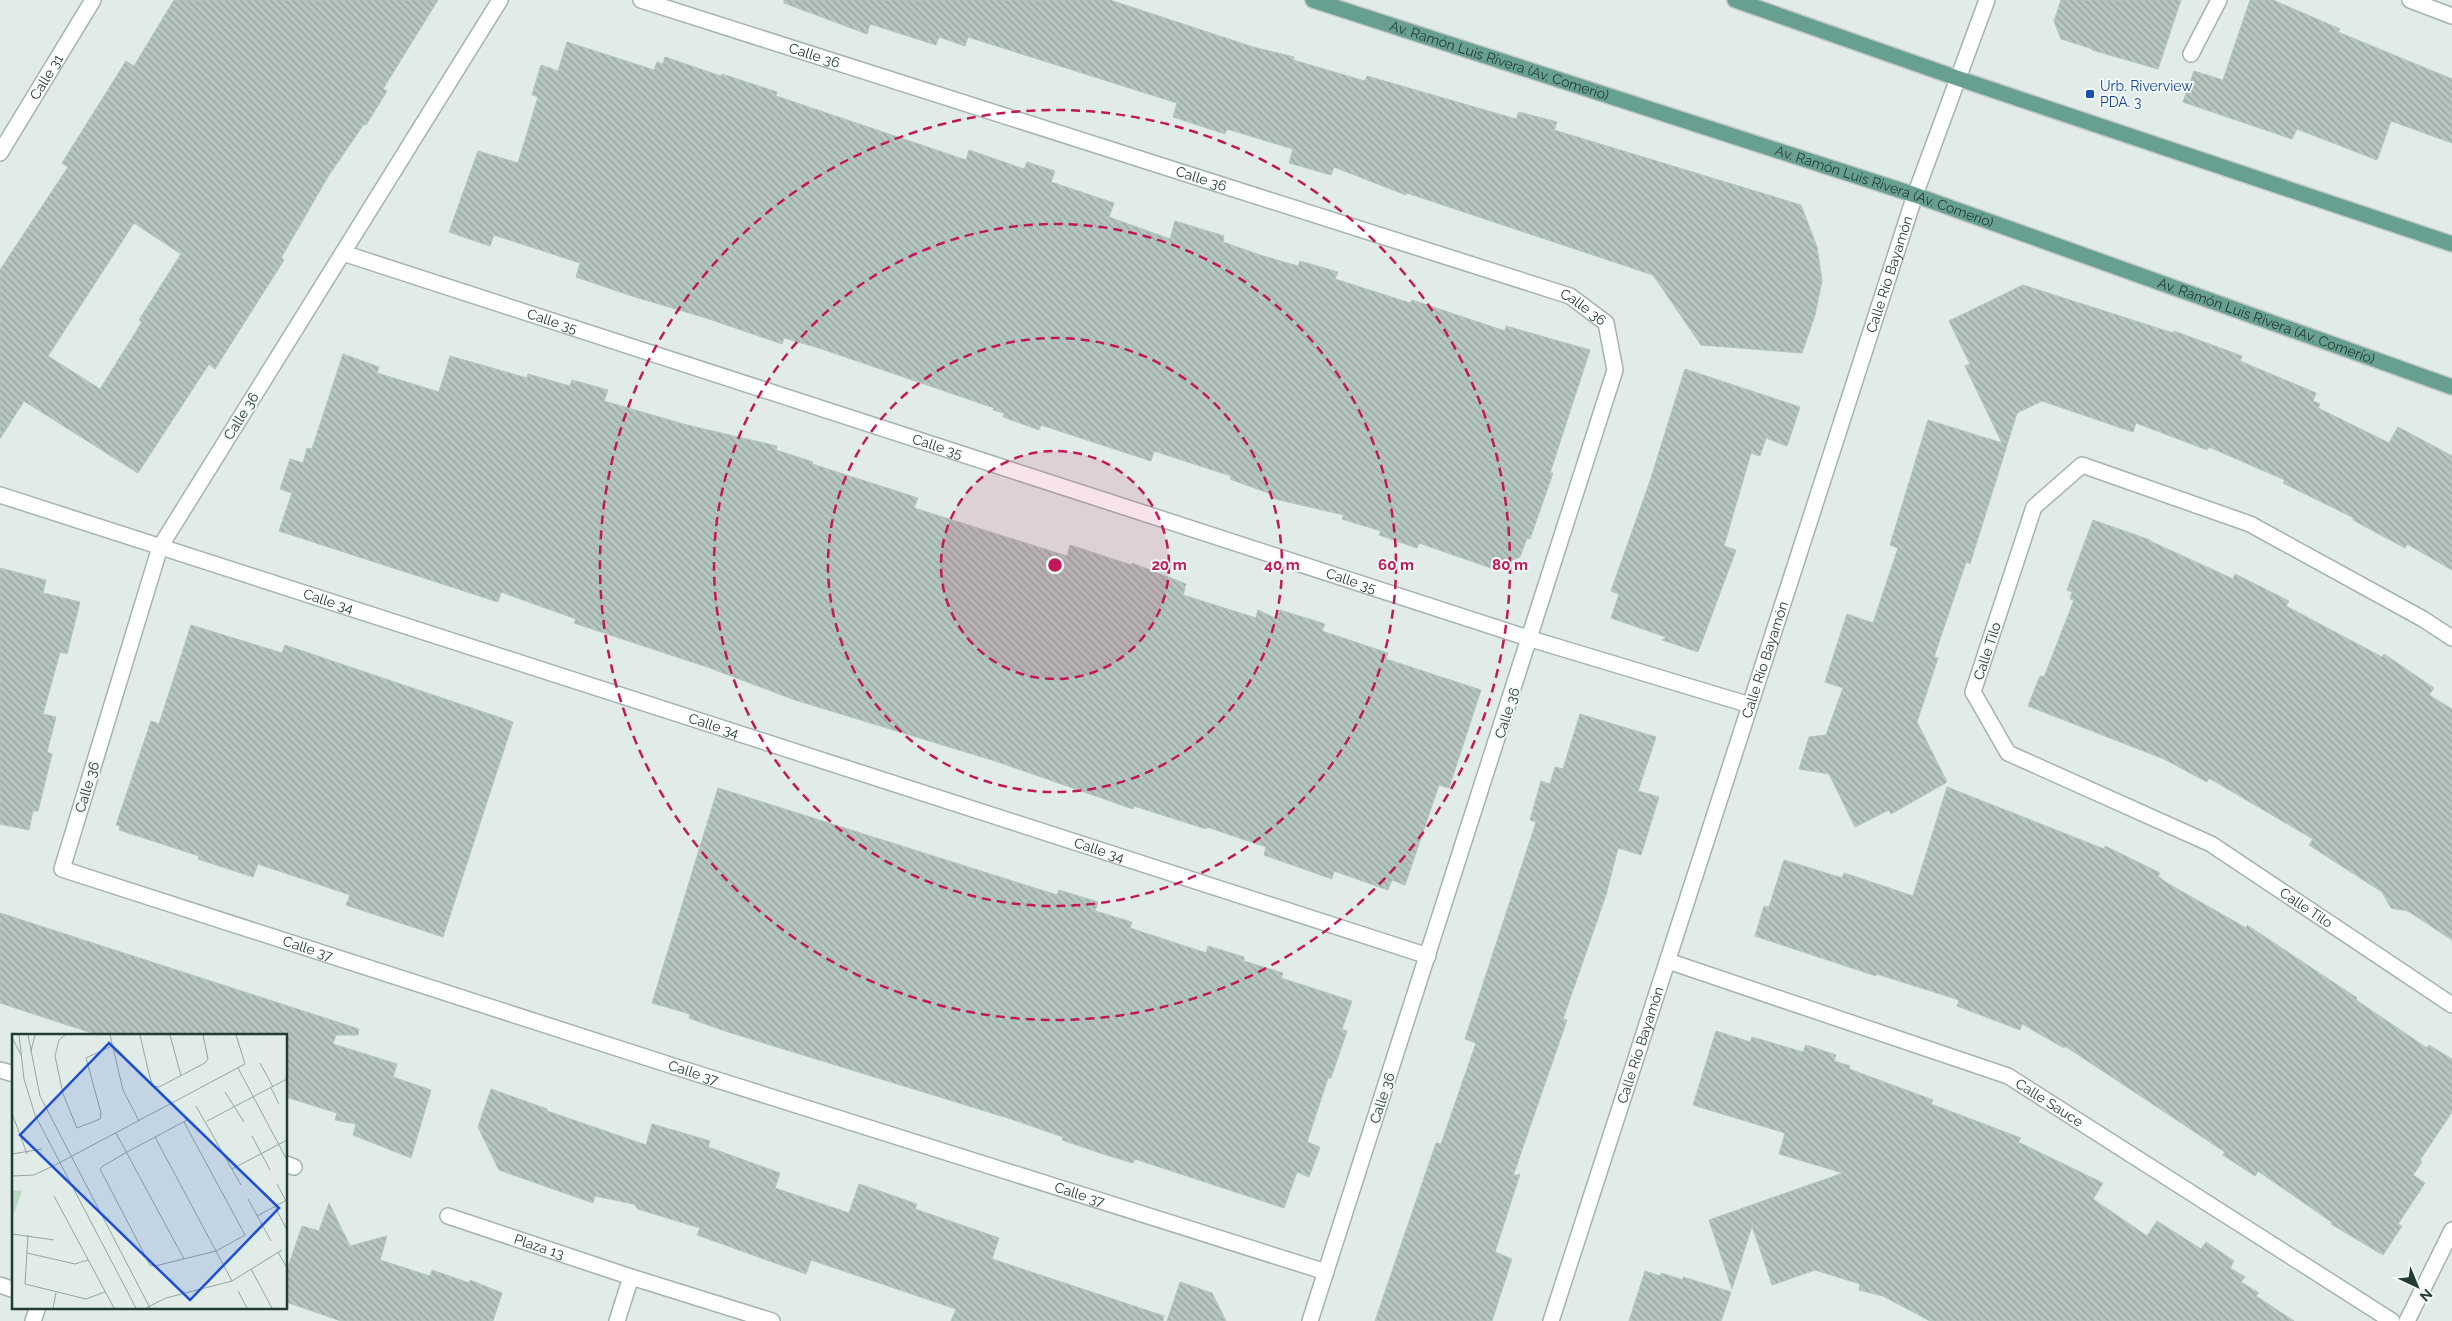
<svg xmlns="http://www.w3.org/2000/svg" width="2452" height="1321" viewBox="0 0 2452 1321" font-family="Raleway,sans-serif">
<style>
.building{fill:url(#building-back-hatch);stroke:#b4c4be;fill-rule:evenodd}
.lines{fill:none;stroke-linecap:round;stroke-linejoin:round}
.street-casing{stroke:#a4b3ae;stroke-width:18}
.primary-casing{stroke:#c1c8c6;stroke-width:18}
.street{stroke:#fff;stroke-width:15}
.primary{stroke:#679f91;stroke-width:15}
.ring{fill:none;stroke:#c2185b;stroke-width:2.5;stroke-dasharray:9 6}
.transit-dot{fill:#1a4fb4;stroke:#f1f8f5;stroke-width:2}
.labels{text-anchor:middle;stroke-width:4;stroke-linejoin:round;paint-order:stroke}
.street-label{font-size:14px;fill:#223b35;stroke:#f1f8f5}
.transit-label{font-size:14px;fill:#164399;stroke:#f1f8f5;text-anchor:start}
.inset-road{fill:none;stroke:#95a5a0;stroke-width:1}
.view{fill:#1d4ed8;fill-opacity:0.15;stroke:#1d4ed8;stroke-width:2.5}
.inset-edge{fill:none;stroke:#223b35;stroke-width:2.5}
.centre{fill:#c2185b;stroke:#f1f8f5;stroke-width:2.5}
.ring-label{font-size:15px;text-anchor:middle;font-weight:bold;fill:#c2185b;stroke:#f1f8f5;stroke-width:4;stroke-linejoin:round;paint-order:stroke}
</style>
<defs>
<pattern id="building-back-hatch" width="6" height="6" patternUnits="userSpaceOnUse" patternTransform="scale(1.25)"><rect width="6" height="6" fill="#b6c6c0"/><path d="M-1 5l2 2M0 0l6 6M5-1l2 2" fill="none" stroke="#94a29d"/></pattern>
</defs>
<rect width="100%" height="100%" fill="#e1ebe7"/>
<path class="building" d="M174 0H438L383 89 387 91 366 125 364 124 329 175 281 258 284 260 215 369 209 364 138 473 24 401 0 439V270L68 167 62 163 126 61 134 66ZM134 223 181 254 139 320 142 322 100 389 48 356Z
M784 0H1110L1253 47 1294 57 1293 60 1365 81 1367 76 1516 119 1519 112 1557 122 1554 130 1801 205 1817 247 1822 281 1815 315 1802 353 1701 345 1653 275 1407 193 1406 195 1334 167 1331 175 1289 163 1293 149 1227 129 1225 134 1173 117 1177 103 968 37 965 46 939 37 936 45 870 24 867 34 784 3Z
M2061 0H2181L2158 69 2092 50 2093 49 2061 39 2054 21Z
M2250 0H2273L2340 29 2338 32 2452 79V143L2391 121 2377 160 2297 129 2292 139 2183 102 2194 71 2223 80Z
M567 42 654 70 657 62 663 64 665 57 721 76 722 74 777 92 776 96 966 160 969 150 1024 169 1027 162 1055 171 1051 182 1114 203 1109 217 1170 239 1175 221 1224 236 1223 242 1260 255 1298 266 1300 261 1338 272 1335 279 1410 303 1412 300 1505 331 1506 326 1590 350 1550 473H1553L1530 539 1527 538 1520 557 1491 568 1419 543 1417 548 1379 535 1381 531 1342 519 1344 515 1271 498V494L1230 479 1231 476 1154 451 1151 461 1041 425 1039 430 1003 417 1004 413 993 410 994 408 819 348 784 338 782 344 706 318 632 296 576 277 580 263 494 235 490 246 449 232 478 151 518 163 538 97 532 95 541 65 558 71Z
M2023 285 2173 333 2174 331 2242 356 2240 361 2316 393 2313 401 2320 404 2318 408 2389 443 2398 427 2452 456V570L2407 544 2405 548 2353 520 2354 518 2283 483 2285 480 2209 447 2207 450 2136 423 2133 432 2042 401 2017 413 1970 564 1966 562 1934 657 1938 658 1917 722 1947 782 1891 814 1889 810 1855 827 1829 774 1799 769 1809 737 1826 735 1843 688 1825 682 1847 614 1873 623 1898 548 1890 545 1928 420 2002 443 1965 366 1970 364 1949 321Z
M343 354 379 367 377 373 439 392 450 356 527 378 528 374 570 386 572 380 608 390 604 401 687 425 777 446 776 450 813 462 812 464 918 498 914 508 1067 556 1070 545 1131 565 1132 563 1186 584 1183 595 1256 618 1258 610 1277 619 1280 610 1325 624 1322 631 1388 653 1386 659 1481 690 1449 788 1439 785 1405 885 1392 880 1388 890 1334 871 1332 879 1264 855 1266 847 1207 827 1206 829 1134 806 1133 809 995 761 795 700 710 668 574 623 576 619 501 592 498 602 279 531 292 493 280 489 290 459 303 463 307 448 312 449Z
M1685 369 1800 407 1787 446 1766 438 1760 456 1751 453 1724 546 1736 550 1698 652 1662 640 1666 637 1611 618 1619 594 1611 591 1650 481Z
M2093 520 2150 540V541L2233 579 2235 574 2289 601 2286 606 2382 657 2384 654 2434 688 2429 695 2452 709V940L2408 911 2391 908 2382 892 2309 845 2313 839 2209 778 2207 782 2164 759 2028 706 2040 676 2044 677 2074 600 2070 599 2072 592 2067 590Z
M0 568 46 580 43 593 80 602 67 654 60 652 43 714 56 717 47 752 52 754 38 811H33L29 830 0 824Z
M191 625 282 653 285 645 513 722 443 937 346 905 350 895 306 880 258 864 253 877 198 859 199 856 119 830 120 826 116 825 151 721 159 724Z
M1580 714 1656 737 1638 791 1659 797 1641 855 1618 848 1606 895 1563 1019 1567 1020 1513 1176 1520 1174 1495 1252 1512 1259 1492 1321H1375L1436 1143 1441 1144 1476 1043 1465 1039 1536 822 1530 820 1541 781 1550 784 1555 767 1563 769Z
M1947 787 2104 849 2105 846 2160 873 2158 876 2167 883 2246 928 2247 925 2357 998 2356 1000 2427 1048 2429 1045 2452 1059V1112L2420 1160 2422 1162 2413 1175 2425 1183 2398 1224 2402 1226 2383 1255 2331 1224 2333 1223 2258 1171 2255 1176 2223 1155 2225 1152 2065 1046 2064 1048 2022 1024 2020 1030 1957 1006 1959 1001 1956 999 1877 974 1876 976 1755 936 1764 906 1769 907 1784 860 1842 878 1844 873 1913 896Z
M718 788 1057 895 1059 890 1098 902 1095 911 1132 922 1130 928 1206 953 1208 946 1244 957V961L1283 973 1281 978 1352 1001 1342 1029 1347 1031 1331 1078H1328L1307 1142 1320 1147 1309 1177 1297 1172 1284 1208 1135 1159 1133 1163 1103 1154 1062 1140 1063 1137 1011 1119 725 1031 689 1018 690 1014 652 1003Z
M0 913 359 1029 358 1035H336L333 1044 397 1064 393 1077 431 1090 411 1158 353 1135 356 1124 335 1120 337 1113 286 1097V1035H98L0 1003Z
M1716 1031 1750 1042 1752 1037 1803 1052 1806 1045 1836 1055 1834 1061 1850 1066 1849 1069 1933 1100 1931 1104 2021 1138 2018 1142 2103 1183 2093 1199 2147 1236 2157 1221 2201 1249 2206 1242 2234 1261 2230 1268 2245 1277 2241 1282 2259 1293 2256 1296 2294 1321H1930L1883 1296 1859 1290 1860 1284 1815 1270 1772 1285 1752 1226 1732 1289 1709 1220 1843 1173 1779 1154 1785 1133 1693 1105Z
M491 1089 547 1109V1111L646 1145 652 1124 710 1141 708 1147 780 1173 775 1188 849 1213 859 1184 917 1204 915 1209 999 1238 992 1259 1164 1316 1163 1321H951L956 1309 811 1260 806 1274 697 1235 700 1228 638 1209 634 1204 595 1196 593 1203 499 1170 478 1127Z
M329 1203 350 1246 387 1236 380 1260 430 1276 432 1270 469 1283 470 1280 502 1293 493 1321H341L286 1302V1273L302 1226 319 1231Z
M1645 1271 1660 1276 1661 1273 1683 1280V1277L1731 1292 1721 1321H1629Z
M1180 1282 1212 1293 1226 1321H1167Z"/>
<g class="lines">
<g class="street-casing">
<g id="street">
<path id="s1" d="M500 0 160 547 62 869 673 1066 1326 1272"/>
<path id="s2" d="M641 0 1570 296 1606 323 1615 370 1310 1321"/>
<path d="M2410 0 2452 16"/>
<path d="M2191 54 2219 0"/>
<path id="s3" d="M0 153 93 0"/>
<path id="s4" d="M343 253 1531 639 1750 705"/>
<path id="s5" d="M0 495 1428 956"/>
<path id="s6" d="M2452 638 2423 619 2250 524 2082 465 2034 507 1973 692 2008 753 2211 844 2452 1005"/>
<path id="s7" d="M1668 961 2008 1076 2392 1321"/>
<path d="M0 1070 14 1074"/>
<path d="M286 1164 294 1167"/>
<path id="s8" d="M448 1216 631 1277 772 1321"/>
<path d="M0 1285 14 1290"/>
<path d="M33 1321 38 1307"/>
<path d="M617 1321 631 1277"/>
<path id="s9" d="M1551 1321 1915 195 1987 0"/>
<path d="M2407 1321 2452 1230"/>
</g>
</g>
<g class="primary-casing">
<g id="primary">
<path id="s10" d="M1313 0 1915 195 2452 387"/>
<path d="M1735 0 1957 78 2452 244"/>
</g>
</g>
<use href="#street" class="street"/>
<use href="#primary" class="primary"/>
</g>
<circle cx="1055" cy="565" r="114" fill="#c2185b" fill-opacity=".12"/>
<g class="ring">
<circle cx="1055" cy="565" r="114"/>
<circle cx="1055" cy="565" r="227"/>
<circle cx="1055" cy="565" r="341"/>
<circle cx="1055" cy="565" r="455"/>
</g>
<rect class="transit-dot" x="2085" y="89" width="10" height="10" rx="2.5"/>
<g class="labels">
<g class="street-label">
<text dy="5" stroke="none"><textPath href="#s2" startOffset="182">Calle 36</textPath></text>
<text dy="5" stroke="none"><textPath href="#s10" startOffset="196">Av. Ramón Luis Rivera (Av. Comerío)</textPath></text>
<text dy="5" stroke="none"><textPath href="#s3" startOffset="89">Calle 31</textPath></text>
<text dy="5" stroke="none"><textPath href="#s2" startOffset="588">Calle 36</textPath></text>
<text dy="5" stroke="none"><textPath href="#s10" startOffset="601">Av. Ramón Luis Rivera (Av. Comerío)</textPath></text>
<text dy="5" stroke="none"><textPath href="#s9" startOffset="1100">Calle Río Bayamón</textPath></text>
<text dy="5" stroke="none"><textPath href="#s2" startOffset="992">Calle 36</textPath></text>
<text dy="5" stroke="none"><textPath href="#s4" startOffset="220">Calle 35</textPath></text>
<text dy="5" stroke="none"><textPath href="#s10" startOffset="1006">Av. Ramón Luis Rivera (Av. Comerío)</textPath></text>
<text transform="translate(241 416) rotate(-58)" y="5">Calle 36</text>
<text dy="5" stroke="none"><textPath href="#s4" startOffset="625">Calle 35</textPath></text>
<text dy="5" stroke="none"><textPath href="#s4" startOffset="1060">Calle 35</textPath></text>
<text dy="5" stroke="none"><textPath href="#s5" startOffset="345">Calle 34</textPath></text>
<text transform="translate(1987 651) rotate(-72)" y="5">Calle Tilo</text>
<text dy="5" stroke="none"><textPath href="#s9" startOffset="695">Calle Río Bayamón</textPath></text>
<text transform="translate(1507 713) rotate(-72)" y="5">Calle 36</text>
<text dy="5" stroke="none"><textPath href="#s5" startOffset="750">Calle 34</textPath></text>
<text transform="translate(87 787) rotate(-73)" y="5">Calle 36</text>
<text dy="5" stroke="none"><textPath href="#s5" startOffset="1155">Calle 34</textPath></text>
<text dy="5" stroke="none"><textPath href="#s6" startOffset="1076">Calle Tilo</textPath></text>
<text dy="5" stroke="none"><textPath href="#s1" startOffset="1239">Calle 37</textPath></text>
<text dy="5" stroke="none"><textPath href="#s9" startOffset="290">Calle Río Bayamón</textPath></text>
<text dy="5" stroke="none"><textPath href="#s1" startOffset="1644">Calle 37</textPath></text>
<text transform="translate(1382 1098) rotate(-72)" y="5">Calle 36</text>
<text dy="5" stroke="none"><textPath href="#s7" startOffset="408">Calle Sauce</textPath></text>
<text dy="5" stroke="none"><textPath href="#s1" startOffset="2049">Calle 37</textPath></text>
<text dy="5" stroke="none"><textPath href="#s8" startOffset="96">Plaza 13</textPath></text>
</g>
<g class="transit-label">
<text x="2100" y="91">Urb. Riverview<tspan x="2100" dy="16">PDA. 3</tspan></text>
</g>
</g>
<g transform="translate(12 1034)">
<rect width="275" height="275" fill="#e1ebe7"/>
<path d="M0 156 10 157 0 185Z" fill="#bbdbc4"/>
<path class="inset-road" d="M7 1 12 45 23 81 124 274M16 1 28 62 138 274M53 1 47 6 43 22 51 60 65 94 88 85 89 79 74 24 100 12M98 1 111 56 127 87M128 1 137 40 141 52 147 53 193 29 196 25 191 1M158 1 169 42M0 3 9 21M19 17 23 1M248 29 261 53M226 34 275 126M259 54 267 70M213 58 232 88M184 72 229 151M0 79 15 120M195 87 275 45M172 88 233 201 204 217 143 232 138 231 88 135 91 132 115 118 177 85M104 99 172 225M240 102 258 136M143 103 220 247M0 120 30 115M220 135 275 106M0 142 22 141 47 129 233 30 224 1M265 150 274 167M42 162 102 274M236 165 259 207M263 173 275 196M245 182 275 166M0 200 42 206M16 201 13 250 74 265 93 258M266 218 275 234M15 219 63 230 76 226M239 235 260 274M226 257 235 274M41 274 44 259M134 274 154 264 220 247 270 216"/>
<path class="view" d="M97 9 267 174 178 266 8 101Z"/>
<rect width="275" height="275" class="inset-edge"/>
</g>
<circle cx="1055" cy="565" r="8" class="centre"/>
<g class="ring-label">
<text x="1169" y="570">20 m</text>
<text x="1282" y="570">40 m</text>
<text x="1396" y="570">60 m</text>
<text x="1510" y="570">80 m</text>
</g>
<g transform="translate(2417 1286) rotate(136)" stroke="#f1f8f5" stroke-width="4" paint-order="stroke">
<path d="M0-4L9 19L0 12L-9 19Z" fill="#223b35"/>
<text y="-8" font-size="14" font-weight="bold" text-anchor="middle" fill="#223b35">N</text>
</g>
</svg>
